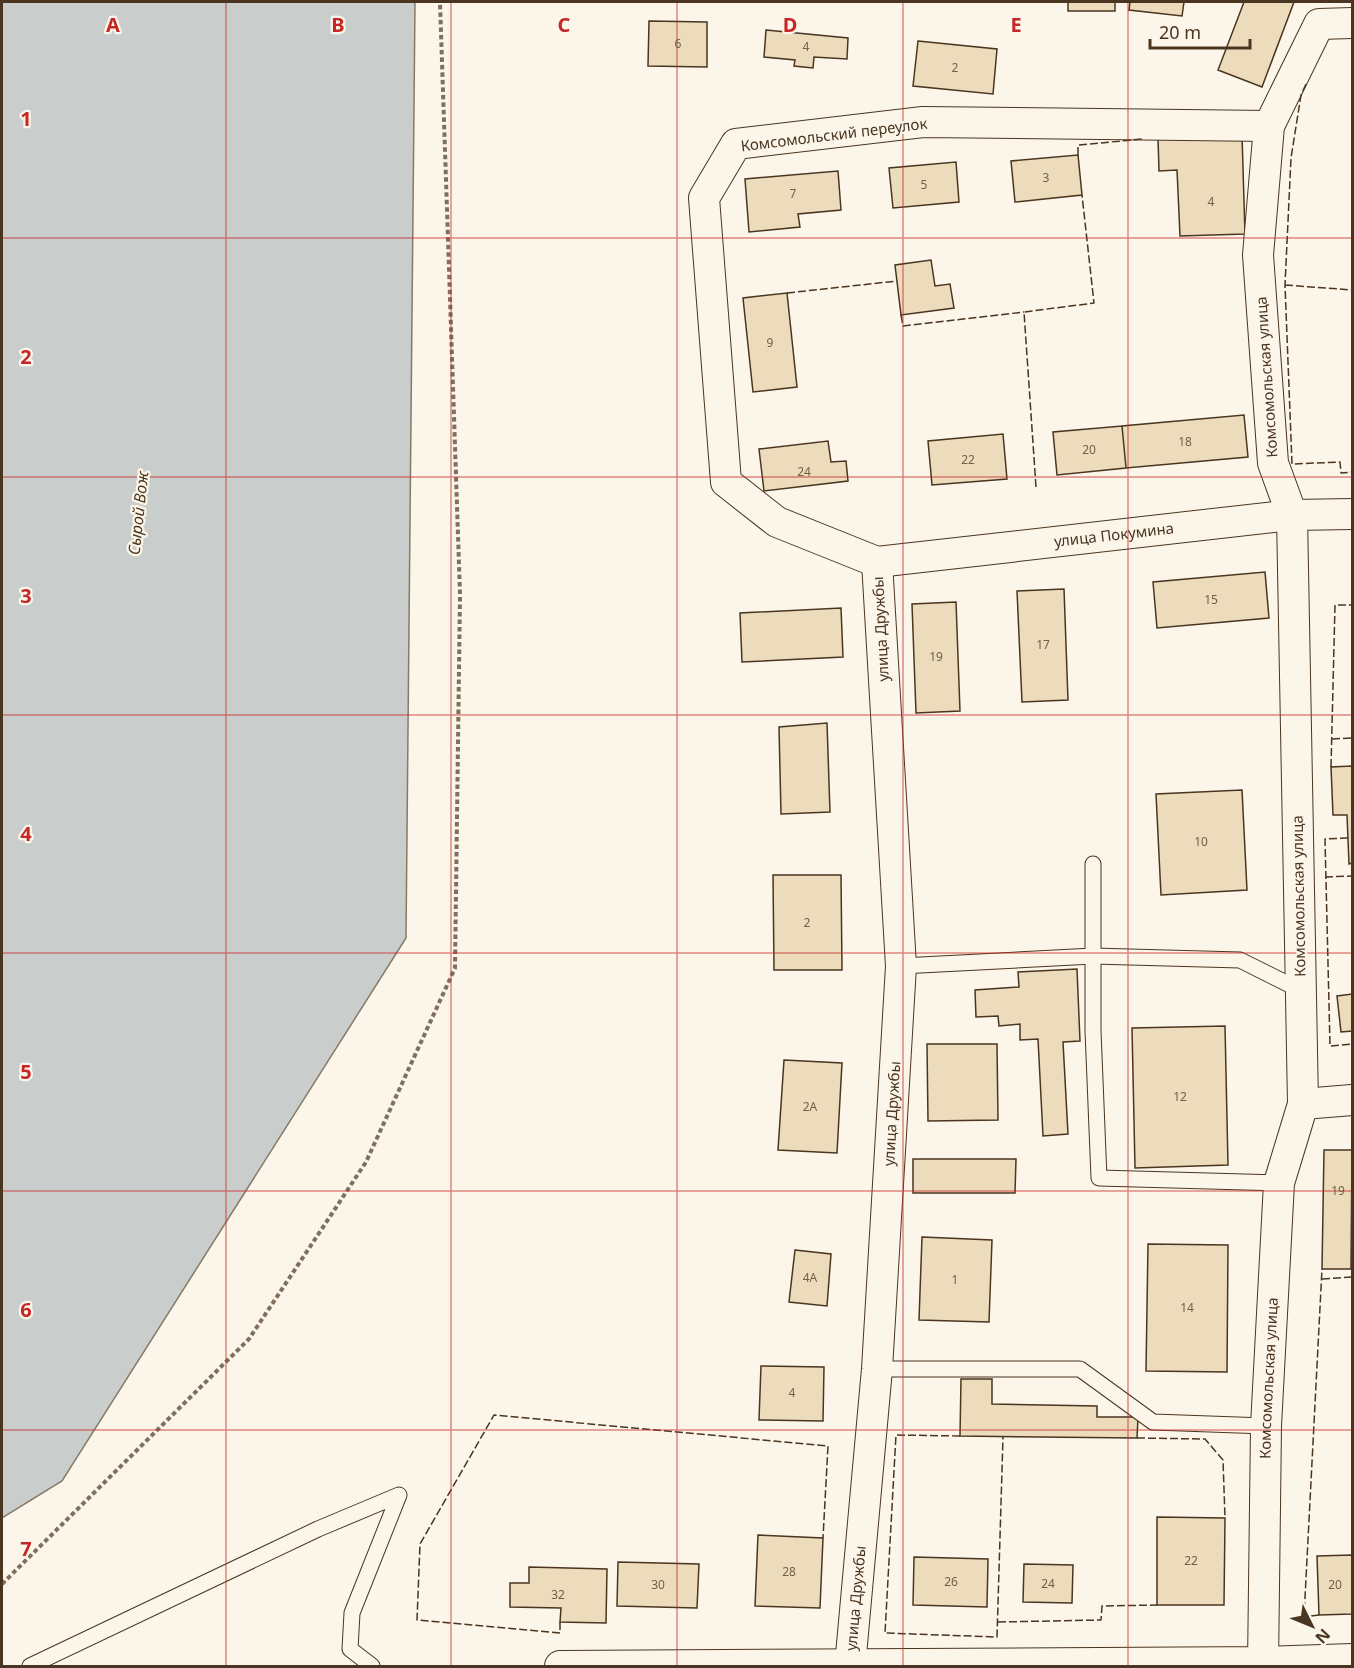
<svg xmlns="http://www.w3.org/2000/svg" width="1354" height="1668" viewBox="0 0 1354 1668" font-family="'Noto Sans',sans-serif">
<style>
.water{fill:#c9cecd;stroke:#887966;stroke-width:1.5}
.building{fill:#ecdcbc;stroke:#4a3520;stroke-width:1.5}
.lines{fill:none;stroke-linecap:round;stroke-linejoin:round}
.service-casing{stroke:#4a3520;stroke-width:17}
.minor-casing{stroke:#4a3520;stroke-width:32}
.path{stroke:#7f6f5c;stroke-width:4;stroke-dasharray:4.5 3;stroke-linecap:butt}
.service{stroke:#fbf6e9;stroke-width:15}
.minor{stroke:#fbf6e9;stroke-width:30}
.fence{stroke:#4a3520;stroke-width:1.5;stroke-dasharray:8 3;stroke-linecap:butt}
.grid{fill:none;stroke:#c62828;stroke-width:1.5;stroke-opacity:0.55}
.labels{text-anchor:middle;stroke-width:4.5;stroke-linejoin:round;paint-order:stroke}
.number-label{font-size:12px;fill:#725f47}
.street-label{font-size:15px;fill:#4a3520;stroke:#fbf6e9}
.water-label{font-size:16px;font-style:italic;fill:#4a3520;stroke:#fbf6e9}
.grid-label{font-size:20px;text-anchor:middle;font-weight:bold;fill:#c62828;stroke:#fbf6e9;stroke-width:4.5;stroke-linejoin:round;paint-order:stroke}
</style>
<rect width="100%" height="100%" fill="#fbf6e9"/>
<path class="water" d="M2 2H415L406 938 62 1481 2 1518Z"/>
<path class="building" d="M1068 2H1115V11H1068Z
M1130 2H1184L1182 16 1129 10Z
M1244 2H1294L1262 87 1218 70Z
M649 21 707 22V67L648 66Z
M766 30 848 38 847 59 814 57 813 68 794 66 795 60 764 57Z
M918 41 997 49 993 94 913 86Z
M1242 135 1245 234 1180 236 1177 170 1159 171 1158 138Z
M1078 155 1082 195 1015 202 1011 161Z
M956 162 959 202 893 208 889 168Z
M838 171 841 210 798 214 800 227 749 232 745 179Z
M931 260 935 286 950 284 954 308 901 315 895 265Z
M787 293 797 387 753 392 743 298Z
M1244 415 1248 457 1126 468 1122 426Z
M1122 426 1126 468 1057 475 1053 432Z
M1003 434 1007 479 932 485 928 441Z
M828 441 831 462 846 461 848 481 764 491 759 449Z
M1265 572 1269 618 1157 628 1153 582Z
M1064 589 1068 700 1022 702 1017 591Z
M956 602 960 711 916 713 912 604Z
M841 608 843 657 742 662 740 613Z
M827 723 830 812 781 814 779 727Z
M1352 766V863L1349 864 1347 815H1333L1331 767Z
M1242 790 1247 890 1161 895 1156 794Z
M773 875H841L842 970H774Z
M1077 969 1080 1041 1063 1042 1068 1134 1043 1136 1038 1039 1020 1040V1024L999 1026 998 1016 976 1017 975 990 1019 987 1018 972Z
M1352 994V1031L1341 1032 1337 996Z
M1225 1026 1228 1165 1135 1168 1132 1028Z
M927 1044H997L998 1120 928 1121Z
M784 1060 842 1063 837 1153 778 1150Z
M1324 1150H1352L1351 1269H1322Z
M913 1159H1016L1015 1193H913Z
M922 1237 992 1240 989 1322 919 1320Z
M1148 1244 1228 1245 1227 1372 1146 1371Z
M795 1250 831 1254 827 1306 789 1302Z
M761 1366 824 1367 823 1421 759 1420Z
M961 1379H992V1404L1097 1406V1417H1138L1137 1438 960 1436Z
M1157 1517 1225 1518 1224 1605H1157Z
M758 1535 823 1538 820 1608 755 1606Z
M1352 1555V1614L1319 1615 1317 1556Z
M914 1557 988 1559 987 1607 913 1605Z
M618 1562 699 1564 697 1608 617 1606Z
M1024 1564 1073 1565 1072 1603 1023 1602Z
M529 1567 607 1569 606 1623 560 1622 561 1608 510 1607V1583H529Z"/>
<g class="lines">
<g class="service-casing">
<path id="service" d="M1093 864V1031L1099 1178 1279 1183
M901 966 1093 956 1240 960 1300 990
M877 1369H1080L1153 1422 1266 1426
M30 1666 318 1529 399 1495 352 1613 350 1649 372 1666"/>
</g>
<g class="minor-casing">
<g id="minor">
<path id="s1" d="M1269 126 923 122 736 144 704 198 726 482 777 522 877 562 1292 515 1352 514"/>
<path d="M1303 1104 1352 1100"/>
<path d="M560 1666 1263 1662 1352 1659"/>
<path id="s2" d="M850 1666 877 1369 901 966 877 562"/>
<path id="s3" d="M1263 1666 1266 1426 1279 1183 1303 1104 1292 515 1273 463 1258 255 1269 126 1319 24 1352 23"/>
</g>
</g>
<path class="path" d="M2 1584 249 1339 366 1162 455 968 460 594 440 2"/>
<use href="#service" class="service"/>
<use href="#minor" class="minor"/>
<path class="fence" d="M1306 84 1301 95 1291 158 1285 285 1292 464 1340 462 1341 473 1352 472
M1078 155V145L1143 139
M1285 285 1352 290
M787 293 897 281
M901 315 903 326 1024 312
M1036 487 1024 312 1094 303 1082 195
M1332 739 1352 738
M1331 767 1335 605H1352
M1348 838 1325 839 1330 1046 1352 1044
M1325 877 1352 876
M1322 1279 1352 1277
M960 1436 896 1435 885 1633 997 1637 1003 1437
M1137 1438 1205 1439 1223 1460 1225 1518
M1319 1615 1304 1617 1322 1269
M560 1622V1633L417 1620 420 1544 494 1415 828 1446 823 1538
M998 1622 1101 1620 1102 1606 1157 1605"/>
</g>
<path class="grid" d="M226 2V1666M451 2V1666M677 2V1666M903 2V1666M1128 2V1666M2 238H1352M2 477H1352M2 715H1352M2 953H1352M2 1191H1352M2 1430H1352"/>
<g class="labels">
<g class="number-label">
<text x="678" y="48">6</text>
<text x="806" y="51">4</text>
<text x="955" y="72">2</text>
<text x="1046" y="182">3</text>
<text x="924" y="189">5</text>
<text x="793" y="198">7</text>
<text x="1211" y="206">4</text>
<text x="770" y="347">9</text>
<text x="1185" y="446">18</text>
<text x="1089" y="454">20</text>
<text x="968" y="464">22</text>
<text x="804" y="476">24</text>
<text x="1211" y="604">15</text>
<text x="1043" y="649">17</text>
<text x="936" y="661">19</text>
<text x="1201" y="846">10</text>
<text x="807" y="927">2</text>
<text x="1180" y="1101">12</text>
<text x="810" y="1111">2А</text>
<text x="1338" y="1195">19</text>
<text x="810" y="1282">4А</text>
<text x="955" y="1284">1</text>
<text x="1187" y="1312">14</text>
<text x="792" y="1397">4</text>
<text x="1191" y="1565">22</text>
<text x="789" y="1576">28</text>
<text x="951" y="1586">26</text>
<text x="1048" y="1588">24</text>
<text x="658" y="1589">30</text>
<text x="1335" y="1589">20</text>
<text x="558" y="1599">32</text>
</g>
<g class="street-label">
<text transform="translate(834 135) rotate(-7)" y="5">Комсомольский переулок</text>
<text transform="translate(1267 377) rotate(-94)" y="5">Комсомольская улица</text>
<text dy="5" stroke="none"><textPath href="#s1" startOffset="1293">улица Покумина</textPath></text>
<text transform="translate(881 629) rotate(-93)" y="5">улица Дружбы</text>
<text transform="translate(1299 896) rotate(-91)" y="5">Комсомольская улица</text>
<text dy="5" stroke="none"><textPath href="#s2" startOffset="554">улица Дружбы</textPath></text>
<text dy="5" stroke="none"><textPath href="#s3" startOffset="288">Комсомольская улица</textPath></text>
<text dy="5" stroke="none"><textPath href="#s2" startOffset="68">улица Дружбы</textPath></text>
</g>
<g class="water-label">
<text transform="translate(138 513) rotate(-84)" y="6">Сырой Вож</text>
</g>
</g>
<g class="grid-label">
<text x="113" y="32">A</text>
<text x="338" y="32">B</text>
<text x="564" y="32">C</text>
<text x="790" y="32">D</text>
<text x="1016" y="32">E</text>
<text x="26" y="126">1</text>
<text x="26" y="364">2</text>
<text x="26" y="603">3</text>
<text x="26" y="841">4</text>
<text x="26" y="1079">5</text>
<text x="26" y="1317">6</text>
<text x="26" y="1556">7</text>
</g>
<rect width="1354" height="1668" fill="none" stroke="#4a3520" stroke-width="6"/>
<g transform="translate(1312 1626) rotate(133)" stroke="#fbf6e9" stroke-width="4.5" paint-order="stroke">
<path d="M0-4.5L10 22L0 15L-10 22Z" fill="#4a3520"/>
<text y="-9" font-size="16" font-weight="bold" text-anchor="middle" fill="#4a3520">N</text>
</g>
<path d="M1150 39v9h100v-9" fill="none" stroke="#4a3520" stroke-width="3"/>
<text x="1159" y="39" font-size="18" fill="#4a3520" stroke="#fbf6e9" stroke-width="4.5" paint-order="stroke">20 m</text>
</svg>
